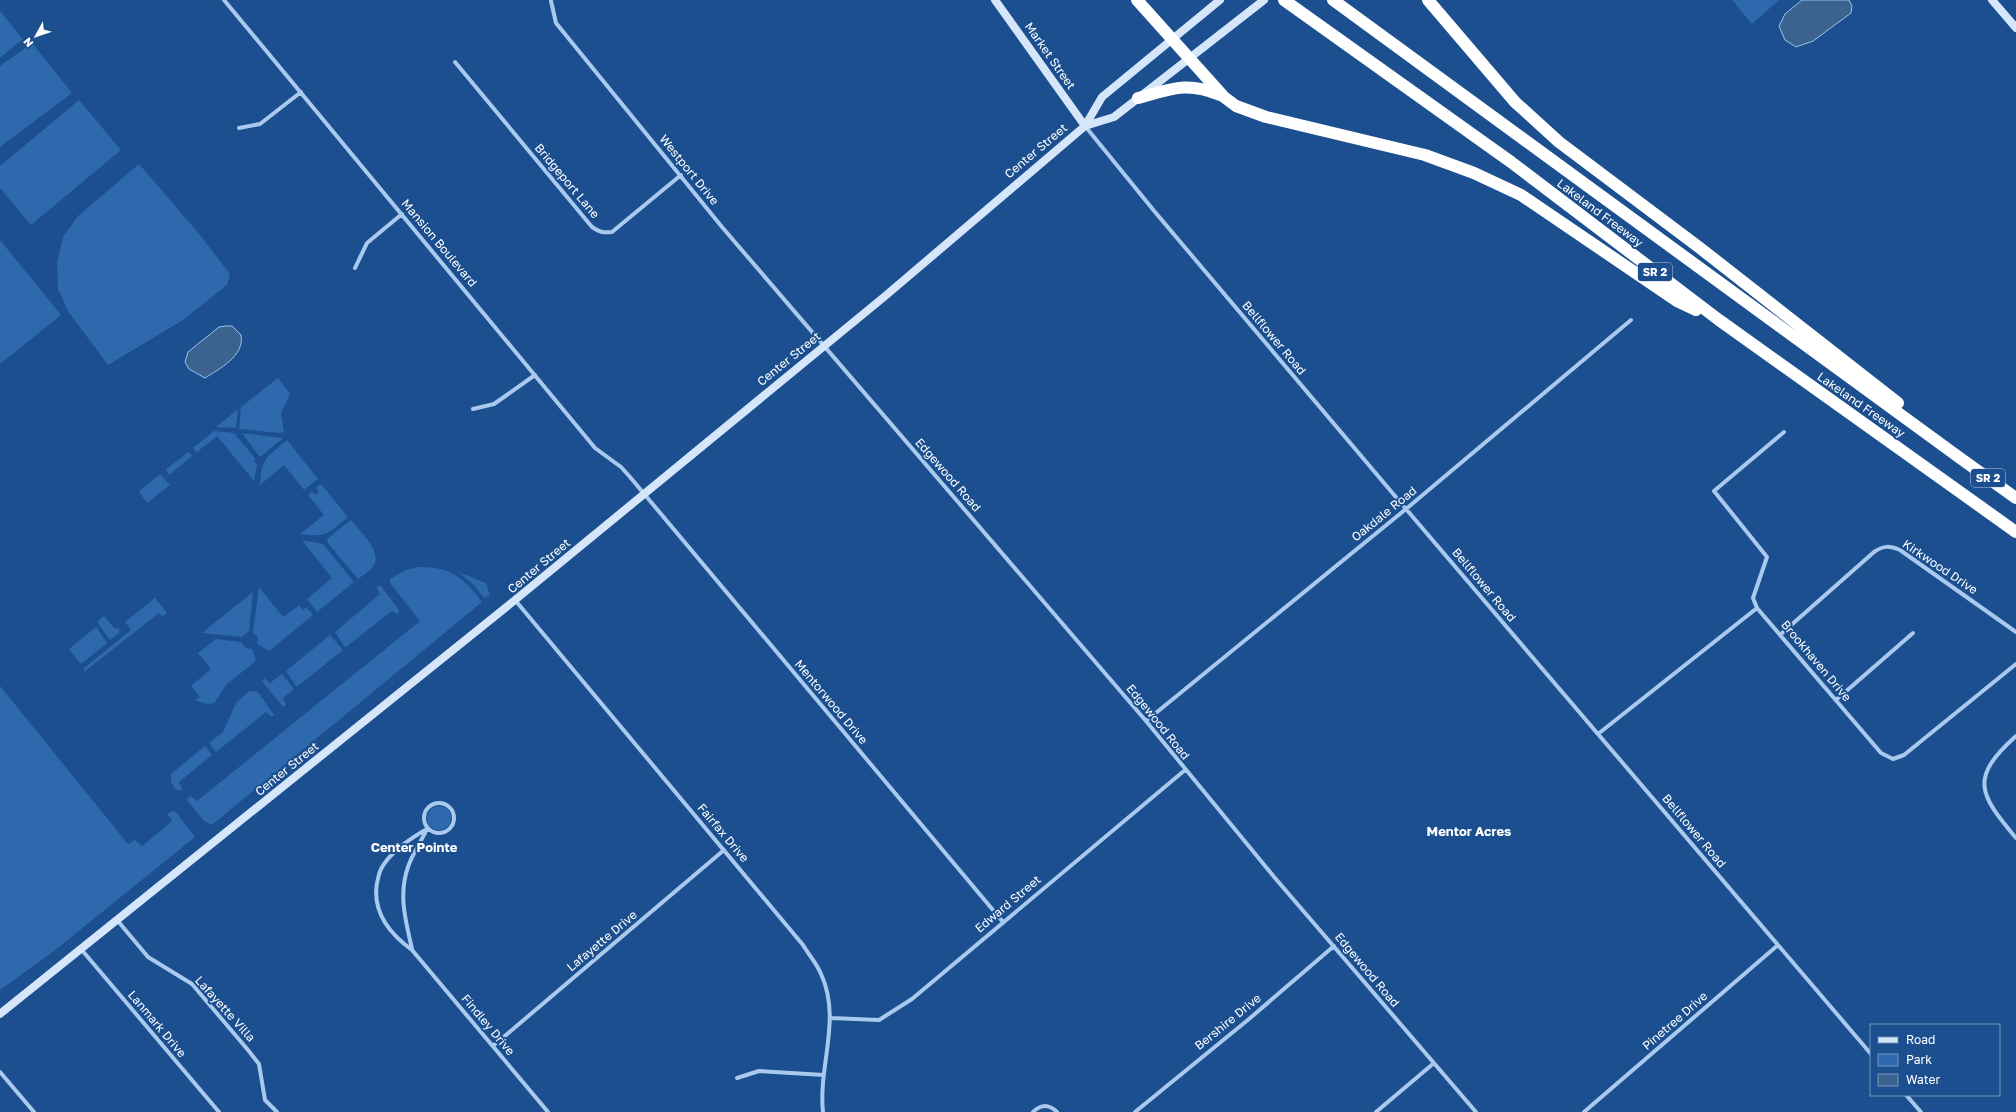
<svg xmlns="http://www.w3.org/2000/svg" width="2016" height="1112" viewBox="0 0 2016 1112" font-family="'Golos Text',sans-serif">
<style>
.green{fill:#2e69ad}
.water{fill:#3c6290;stroke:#9cc4f0}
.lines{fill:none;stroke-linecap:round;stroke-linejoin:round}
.street{stroke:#a9c9ee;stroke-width:4}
.secondary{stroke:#d6e6fa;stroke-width:8}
.highway{stroke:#fff;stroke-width:12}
.labels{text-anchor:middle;stroke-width:4;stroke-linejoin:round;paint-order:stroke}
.shield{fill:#1b4f8f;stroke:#bbcadd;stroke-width:1}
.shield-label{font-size:11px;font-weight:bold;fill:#fff}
.street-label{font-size:12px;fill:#fff;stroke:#1b4f8f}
.neighbourhood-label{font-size:13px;font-weight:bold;fill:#fff;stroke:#1b4f8f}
</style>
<rect width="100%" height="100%" fill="#1b4f8f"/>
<path class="green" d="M1732 0H1779L1752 24Z
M0 11 23 39 0 58Z
M32 43 72 93 0 147V66Z
M79 100 121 150 31 225 0 188V166Z
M139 164 200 235 230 274 227 285 183 320 108 365 68 311 58 289 57 262 63 237 78 216Z
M0 240 61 315 0 364Z
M278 378 290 394 281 413 284 432 280 433 239 429 241 407Z
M238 409 236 428 216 427Z
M214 431 234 433 255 458 254 461 257 464 254 481 217 436 197 452 193 448Z
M242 433 282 438V439L261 456H259Z
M287 440 318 479 304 490 284 465 260 485C262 457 266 458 287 440Z
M189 452 192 456 169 475 166 469Z
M160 474 170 485 147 503 139 491Z
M321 484 348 517C328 533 327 538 300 534L324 515 308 495 312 492 315 495 319 492 316 488Z
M351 520C359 531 382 550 374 565 371 571 363 575 358 579L327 542 328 538Z
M302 540 323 544 354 582 317 612 307 599 332 578Z
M419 567C451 567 463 577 482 602L213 824 211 825 204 821 187 800 189 797 191 796 197 801 420 621 390 583V579L406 570Z
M458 572 486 583 490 595 484 598 472 583Z
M378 586H381L399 610 398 614 392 611 346 647 344 646 335 632 380 594 377 588Z
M259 587 283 617 299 605 303 610 306 607 313 615 269 651 257 644 258 638 253 632Z
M253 592 249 631 242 637 202 633Z
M155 598 167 613 162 617 159 613 84 672V668L131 630 125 622Z
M104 616 115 629 118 627 119 630V633L110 640 97 622Z
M96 627 107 643 82 663H80L69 649Z
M330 635 343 650 298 686H296L286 671Z
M216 639 241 642 246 648 252 649 256 661 227 684 214 703 207 704 195 700 200 697 191 686 211 669 198 653Z
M282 674 294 689 283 698 286 705 283 707 262 681 264 678 270 683Z
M0 686 128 844 135 840 142 846 172 821 167 814 172 811 176 812 195 837 54 951 0 990Z
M249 691 258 692 274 715 272 717 266 712 216 752 209 743 223 732 236 703Z
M205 746 212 755 179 782 183 790H176L171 782V774Z
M427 818a12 12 0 1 1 24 0a12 12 0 1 1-24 0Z"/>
<path class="water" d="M1802 0H1849L1852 6 1851 13 1813 41 1796 47 1785 40 1779 26 1785 14Z
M226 326H232L241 335C245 356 219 369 205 378L189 369 185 362 188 352 219 327Z"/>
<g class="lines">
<path class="street" d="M224 0 595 448 621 467 630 477 1003 922
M551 1 556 23 722 227 1146 721 1275 878 1476 1112
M455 62 592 227C599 232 603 233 612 232L681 175
M1085 126 1155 212 1406 509 1871 1054
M239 128 260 124 301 92
M355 268 367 243 402 214
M473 409 494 404 535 375
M515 600 803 945C809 955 817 964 821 974 842 1019 818 1066 823 1112
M1757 608 1753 598 1767 557 1714 491 1784 432
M1781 634 1874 552C1884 545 1890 546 1900 550L2016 632
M1836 700 1913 633
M1146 721 1406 509 1631 320
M1598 734 1757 608 1881 753 1893 759 1904 755 2016 664
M2016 736C1969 778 1979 794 2016 838
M424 818a15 15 0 1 1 30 0a15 15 0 1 1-30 0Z
M427 829C411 838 390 852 381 869 379 873 378 879 377 883 372 912 390 934 412 950L548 1112
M117 920 148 957 192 984 248 1050 259 1064 265 1100 277 1112
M81 949 219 1112
M412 949C406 922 398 895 408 867 412 854 421 842 427 829
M831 1018 879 1020 912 999 1185 770
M493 1046 724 850
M0 1072 34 1112
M737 1078 759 1071 824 1075
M1906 1095 1921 1112
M1033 1112C1041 1104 1049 1104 1057 1112
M1135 1112 1249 1019 1334 946
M1376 1112 1434 1063
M1584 1112 1778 945"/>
<path class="secondary" d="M995 0 1085 126
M1992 0 2016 28
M1085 126 1114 117 1264 0
M0 1014 515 600 884 297 1085 126 1102 97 1220 0"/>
<path class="highway" d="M1137 0 1224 97 1236 106 1266 117 1425 155 1474 173 1521 195 1677 301 1696 310
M1284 0 1511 162 1719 320 2016 532
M1333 0 1960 458 2016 498
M1428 0 1515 102 1559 142 1700 248 1898 403
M1138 98C1171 89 1187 81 1220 95"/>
</g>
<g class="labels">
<g class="shield">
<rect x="1638" y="263" width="34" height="18" rx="3"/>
<rect x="1971" y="469" width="34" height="18" rx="3"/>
</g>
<g class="shield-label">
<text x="1655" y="276">SR 2</text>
<text x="1988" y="482">SR 2</text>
</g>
<g class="street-label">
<text transform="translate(1050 56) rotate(55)" y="4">Market Street</text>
<text transform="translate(1036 151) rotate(-40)" y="4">Center Street</text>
<text transform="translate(689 170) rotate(51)" y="4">Westport Drive</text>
<text transform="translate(567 181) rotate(50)" y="4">Bridgeport Lane</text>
<text transform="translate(1600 213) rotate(37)" y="4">Lakeland Freeway</text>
<text transform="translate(439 243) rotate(50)" y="4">Mansion Boulevard</text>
<text transform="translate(1274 338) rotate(50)" y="4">Bellflower Road</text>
<text transform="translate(789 359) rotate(-39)" y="4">Center Street</text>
<text transform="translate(1861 405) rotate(35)" y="4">Lakeland Freeway</text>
<text transform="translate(948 475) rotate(49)" y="4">Edgewood Road</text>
<text transform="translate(1384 514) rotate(-39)" y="4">Oakdale Road</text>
<text transform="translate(539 566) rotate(-40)" y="4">Center Street</text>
<text transform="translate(1940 567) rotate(34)" y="4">Kirkwood Drive</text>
<text transform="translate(1484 585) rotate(50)" y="4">Bellflower Road</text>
<text transform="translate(1816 661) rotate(50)" y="4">Brookhaven Drive</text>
<text transform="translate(831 702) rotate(50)" y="4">Mentorwood Drive</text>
<text transform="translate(1158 722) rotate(51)" y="4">Edgewood Road</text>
<text transform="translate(287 769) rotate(-39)" y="4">Center Street</text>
<text transform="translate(1694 831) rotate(50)" y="4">Bellflower Road</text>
<text transform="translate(723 833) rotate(50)" y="4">Fairfax Drive</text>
<text transform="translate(1008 904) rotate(-40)" y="4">Edward Street</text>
<text transform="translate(602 941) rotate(-40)" y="4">Lafayette Drive</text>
<text transform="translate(1367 970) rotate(50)" y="4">Edgewood Road</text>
<text transform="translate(225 1009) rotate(48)" y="4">Lafayette Villa</text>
<text transform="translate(1675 1021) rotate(-41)" y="4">Pinetree Drive</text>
<text transform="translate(1228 1022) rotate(-39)" y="4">Bershire Drive</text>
<text transform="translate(157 1024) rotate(50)" y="4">Lanmark Drive</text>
<text transform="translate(488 1025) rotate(50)" y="4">Findley Drive</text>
</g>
<g class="neighbourhood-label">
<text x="1469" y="836">Mentor Acres</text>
<text x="414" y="852">Center Pointe</text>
</g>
</g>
<rect x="1870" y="1024" width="130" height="72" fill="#1b4f8f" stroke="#7695bc"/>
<rect x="1878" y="1037" width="20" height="6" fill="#d6e6fa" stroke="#7695bc"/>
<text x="1906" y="1044" font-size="12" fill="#ffffff">Road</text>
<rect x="1878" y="1054" width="20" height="12" fill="#2e69ad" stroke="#7695bc"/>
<text x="1906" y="1064" font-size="12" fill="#ffffff">Park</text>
<rect x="1878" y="1074" width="20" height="12" fill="#3c6290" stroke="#7695bc"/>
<text x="1906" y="1084" font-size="12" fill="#ffffff">Water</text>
<g transform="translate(36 36) rotate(230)" stroke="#1b4f8f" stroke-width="3" paint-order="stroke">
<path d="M0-3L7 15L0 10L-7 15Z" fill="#ffffff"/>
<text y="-6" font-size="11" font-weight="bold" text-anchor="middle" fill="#ffffff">N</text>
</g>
</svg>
